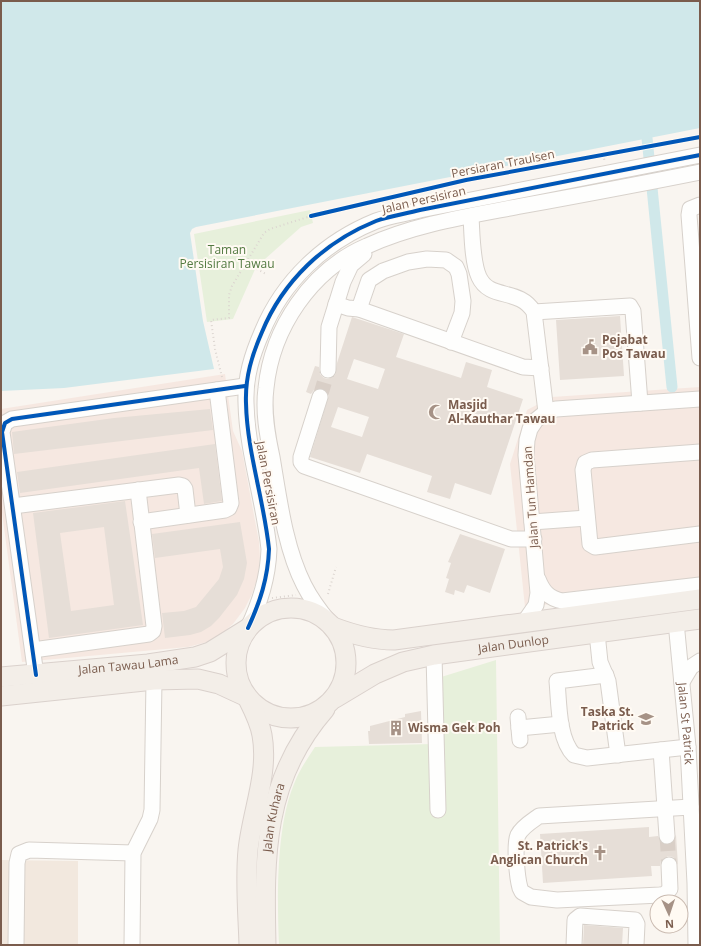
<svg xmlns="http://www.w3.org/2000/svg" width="701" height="946" viewBox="0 0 701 946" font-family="'Open Sans',sans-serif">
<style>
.residential{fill:#f2e8de}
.commercial{fill:#f6e8e1}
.green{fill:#e7f0db}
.water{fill:#d0e8ea}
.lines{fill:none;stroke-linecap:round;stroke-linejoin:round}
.canal{stroke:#d0e8ea;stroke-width:11}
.building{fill:#e6ded7;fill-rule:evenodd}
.minor-tunnel{stroke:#d9cfc7;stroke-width:15;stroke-dasharray:15 8;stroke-linecap:butt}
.minor-casing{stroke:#d7d1cb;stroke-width:17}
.major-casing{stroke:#dad1cc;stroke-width:21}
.path{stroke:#dcd5d0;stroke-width:2;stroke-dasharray:1 3;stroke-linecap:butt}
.minor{stroke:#fefefd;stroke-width:15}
.major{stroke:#f3eee8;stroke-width:19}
.cycleway-casing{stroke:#fffaf3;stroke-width:6}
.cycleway{stroke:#0057b8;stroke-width:4}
.labels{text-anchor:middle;stroke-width:4;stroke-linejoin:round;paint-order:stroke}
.street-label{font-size:12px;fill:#7a5c4d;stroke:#fffaf3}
.park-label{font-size:12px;fill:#537a41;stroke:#fffaf3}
.poi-label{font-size:12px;font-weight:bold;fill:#7a5c4d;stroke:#fffaf3;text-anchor:start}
</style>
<rect width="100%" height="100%" fill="#f9f5f0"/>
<path class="residential" d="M1 860 78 861V945H1Z"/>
<path class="commercial" d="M225 374 233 431 242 451 259 542 260 558 258 576 252 594 245 608 233 624 221 634 207 642 188 647 22 662 1 505V409Z
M700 387V587L525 607 510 464 527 410 552 397Z"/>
<path class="green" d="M310 210 313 223 301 227 256 267 233 319 207 322 194 234Z
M496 660 500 945H279C277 898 276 827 294 784 299 771 307 759 315 747L433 744 438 678Z"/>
<path class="water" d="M1 1H700V128L196 227 192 229 190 233 203 321 214 369 64 388 1 391Z"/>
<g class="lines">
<path class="canal" d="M647 138 672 387"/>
</g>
<path class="building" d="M620 316 624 376 560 380 556 320Z
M352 317 404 334 396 357 461 378 466 362 492 370 487 387 523 399 491 495 455 483 450 499 427 492 432 476 367 454 360 473 310 457 329 395 322 388 314 390 311 394 306 392 315 366 319 367 320 374 324 378 328 379 335 375 337 363ZM354 359 385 369 378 389 347 379ZM338 407 369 417 362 437 331 427Z
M210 409 213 430 14 454 12 432 114 418Z
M215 444 222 501 204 504 199 468 20 493 17 472Z
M125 501 143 625 49 638 33 513ZM104 527 114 605 71 611 60 533Z
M240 522 247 563 244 579 237 595 219 618 211 626 201 632 190 635 165 638 162 613 184 611 196 607 219 579 223 567 220 549 155 558 152 534Z
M460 534 505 549 490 593 467 585 464 593 455 590 454 595 445 592 449 579 446 578 451 563 448 562Z
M421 711 422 743 369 744 368 731H370V726L405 717V714Z
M649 827V837L658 836 663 844 672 843 676 835 678 865 673 857 668 856 661 861 660 866H651L652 876 543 883 540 834Z
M584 925 623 928 622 945H583Z"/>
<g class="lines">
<path class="minor-tunnel" d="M320 397 328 370
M667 836 669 865"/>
<g class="minor-casing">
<g id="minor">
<path d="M700 205 690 209 689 215 700 358"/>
<path d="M471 216C472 233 472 262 479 277 490 301 519 287 534 312L546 412"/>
<path d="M336 304 348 308 359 309 523 367 541 368"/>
<path d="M359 309 369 280 383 271 408 262 427 259 446 260 456 267 459 274 463 301 462 313 451 342"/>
<path d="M534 312 630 306 633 311 640 403"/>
<path d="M328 370 329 327 343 282 351 265 364 254"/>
<path d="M320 397 301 457V462L304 466 511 539H534"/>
<path d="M700 452 592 460 585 463 583 470 590 544 595 547 700 534"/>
<path d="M13 506 179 485 183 486 185 489 188 515"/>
<path d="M141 522 225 510 229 508 231 503 217 390"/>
<path d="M532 522 587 518"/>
<path d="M538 579C543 592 549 598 562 601L700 585"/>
<path d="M525 621 536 605 538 593 526 455 527 440 530 429 536 420 546 412 556 409 700 399"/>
<path id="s1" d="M676 622 688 747 695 883 696 945"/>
<path d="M330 623C320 611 311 599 304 585 285 548 279 498 272 457 267 434 263 411 266 388 272 328 311 270 367 246 415 224 469 216 521 206 581 195 640 184 700 172"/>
<path d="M248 628C260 602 268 578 269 549 264 500 247 452 246 403 245 377 252 355 262 332 283 281 324 242 376 221 389 216 405 214 420 210L700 155"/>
<path d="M597 633 600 662 608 681 618 755"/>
<path d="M33 650 149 634 153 631 154 626 138 490"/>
<path d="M434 655 438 810"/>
<path d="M36 675 2 432 5 423 12 419 245 386"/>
<path d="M606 675 557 681C559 702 558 739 574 755L587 758 688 747"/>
<path d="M682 682 691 667 700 661"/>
<path d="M518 717 520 740"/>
<path d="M519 728 561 724"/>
<path d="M661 750 667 836"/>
<path d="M669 865 670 889 665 894 660 895 557 900 531 897 522 892 520 888C517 877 514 845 518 835 522 827 532 821 539 816L691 807"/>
<path d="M16 945 17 863 19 854 29 850 133 853"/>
<path d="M132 945 133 853 150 819 152 810 154 680"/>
<path d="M574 945 575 920 580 916 635 920 637 924 636 945"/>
</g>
</g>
<g class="major-casing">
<g id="major">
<circle cx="291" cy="663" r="55"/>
<path d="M333 627C354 635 372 640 394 640L700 599"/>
<path id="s2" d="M1 677 148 664 195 657 210 652 247 629"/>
<path d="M1 696 154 680 198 679 219 684 245 696"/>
<path id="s3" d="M335 698 375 674 403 662 434 655 700 619"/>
<path d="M249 945C248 913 245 881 248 850 252 812 269 773 262 735 260 723 254 711 249 701"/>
<path id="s4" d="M266 945C264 856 263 780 325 709"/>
</g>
</g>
<path class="path" d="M603 155 605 162
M248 261 255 268 266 274
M222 377 215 349 211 320 229 318V295L232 286 264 233 270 229 311 216
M328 594 336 567
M272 598 296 595"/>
<use href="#minor" class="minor"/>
<use href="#major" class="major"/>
<g class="cycleway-casing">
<path id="cycleway" d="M311 216 466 180 700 137
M248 628C260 602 268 578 269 549 264 500 247 452 246 403 245 377 252 355 262 332 283 281 324 242 376 221 389 216 405 214 420 210L700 155
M36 675 2 432 5 423 12 419 245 386"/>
</g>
<use href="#cycleway" class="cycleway"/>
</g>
<defs>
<g id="civic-bare" transform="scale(1.2)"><path d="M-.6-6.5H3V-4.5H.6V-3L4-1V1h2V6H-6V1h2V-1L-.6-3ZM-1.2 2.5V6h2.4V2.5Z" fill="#a69286" stroke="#fffaf3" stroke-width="2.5" paint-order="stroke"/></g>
<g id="mosque-bare" transform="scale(1.2)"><path d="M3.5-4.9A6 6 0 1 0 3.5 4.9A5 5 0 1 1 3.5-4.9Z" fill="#a69286" stroke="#fffaf3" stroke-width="2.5" paint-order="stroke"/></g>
<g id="school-bare" transform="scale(1.2)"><path d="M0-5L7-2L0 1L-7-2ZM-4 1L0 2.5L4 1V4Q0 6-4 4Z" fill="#a69286" stroke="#fffaf3" stroke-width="2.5" paint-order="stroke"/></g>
<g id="building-bare" transform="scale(1.2)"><path d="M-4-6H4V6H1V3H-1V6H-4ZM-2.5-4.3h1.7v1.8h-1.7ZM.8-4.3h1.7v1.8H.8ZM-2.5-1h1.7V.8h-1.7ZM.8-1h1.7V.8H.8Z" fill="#a69286" stroke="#fffaf3" stroke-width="2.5" paint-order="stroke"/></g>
<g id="church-bare" transform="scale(1.2)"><path d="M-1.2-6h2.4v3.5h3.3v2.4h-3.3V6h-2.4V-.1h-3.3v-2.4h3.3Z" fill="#a69286" stroke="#fffaf3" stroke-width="2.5" paint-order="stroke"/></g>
</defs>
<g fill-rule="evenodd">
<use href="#civic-bare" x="590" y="347"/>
<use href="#mosque-bare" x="436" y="412"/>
<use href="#school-bare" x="646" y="719"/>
<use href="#building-bare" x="396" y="728"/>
<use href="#church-bare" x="600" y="853"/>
</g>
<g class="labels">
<g class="street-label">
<text transform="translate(503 164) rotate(-11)" y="4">Persiaran Traulsen</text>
<text transform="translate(424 200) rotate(-13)" y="4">Jalan Persisiran</text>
<text transform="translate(268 483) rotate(79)" y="4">Jalan Persisiran</text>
<text transform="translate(531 497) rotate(-94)" y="4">Jalan Tun Hamdan</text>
<text dy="4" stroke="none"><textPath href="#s3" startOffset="189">Jalan Dunlop</textPath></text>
<text dy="4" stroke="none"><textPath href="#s2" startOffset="128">Jalan Tawau Lama</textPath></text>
<text dy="4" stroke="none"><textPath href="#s1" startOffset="102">Jalan St Patrick</textPath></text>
<text dy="4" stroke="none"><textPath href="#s4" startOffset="128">Jalan Kuhara</textPath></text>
</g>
<g class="park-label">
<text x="227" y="254">Taman<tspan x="227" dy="14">Persisiran Tawau</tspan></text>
</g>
<g class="poi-label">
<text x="602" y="344">Pejabat<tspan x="602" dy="14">Pos Tawau</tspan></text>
<text x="448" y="409">Masjid<tspan x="448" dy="14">Al-Kauthar Tawau</tspan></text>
<text x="634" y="716" text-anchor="end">Taska St.<tspan x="634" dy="14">Patrick</tspan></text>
<text x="408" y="732">Wisma Gek Poh</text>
<text x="588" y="850" text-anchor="end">St. Patrick's<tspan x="588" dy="14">Anglican Church</tspan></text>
</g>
</g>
<rect width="701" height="946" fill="none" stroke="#7a5c4d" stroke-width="4"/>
<g transform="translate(669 914) rotate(177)"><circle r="19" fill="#fffaf3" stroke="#cabbb1"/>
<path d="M0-3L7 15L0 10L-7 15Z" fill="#a69286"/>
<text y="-6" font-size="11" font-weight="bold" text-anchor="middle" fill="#7a5c4d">N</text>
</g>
</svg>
